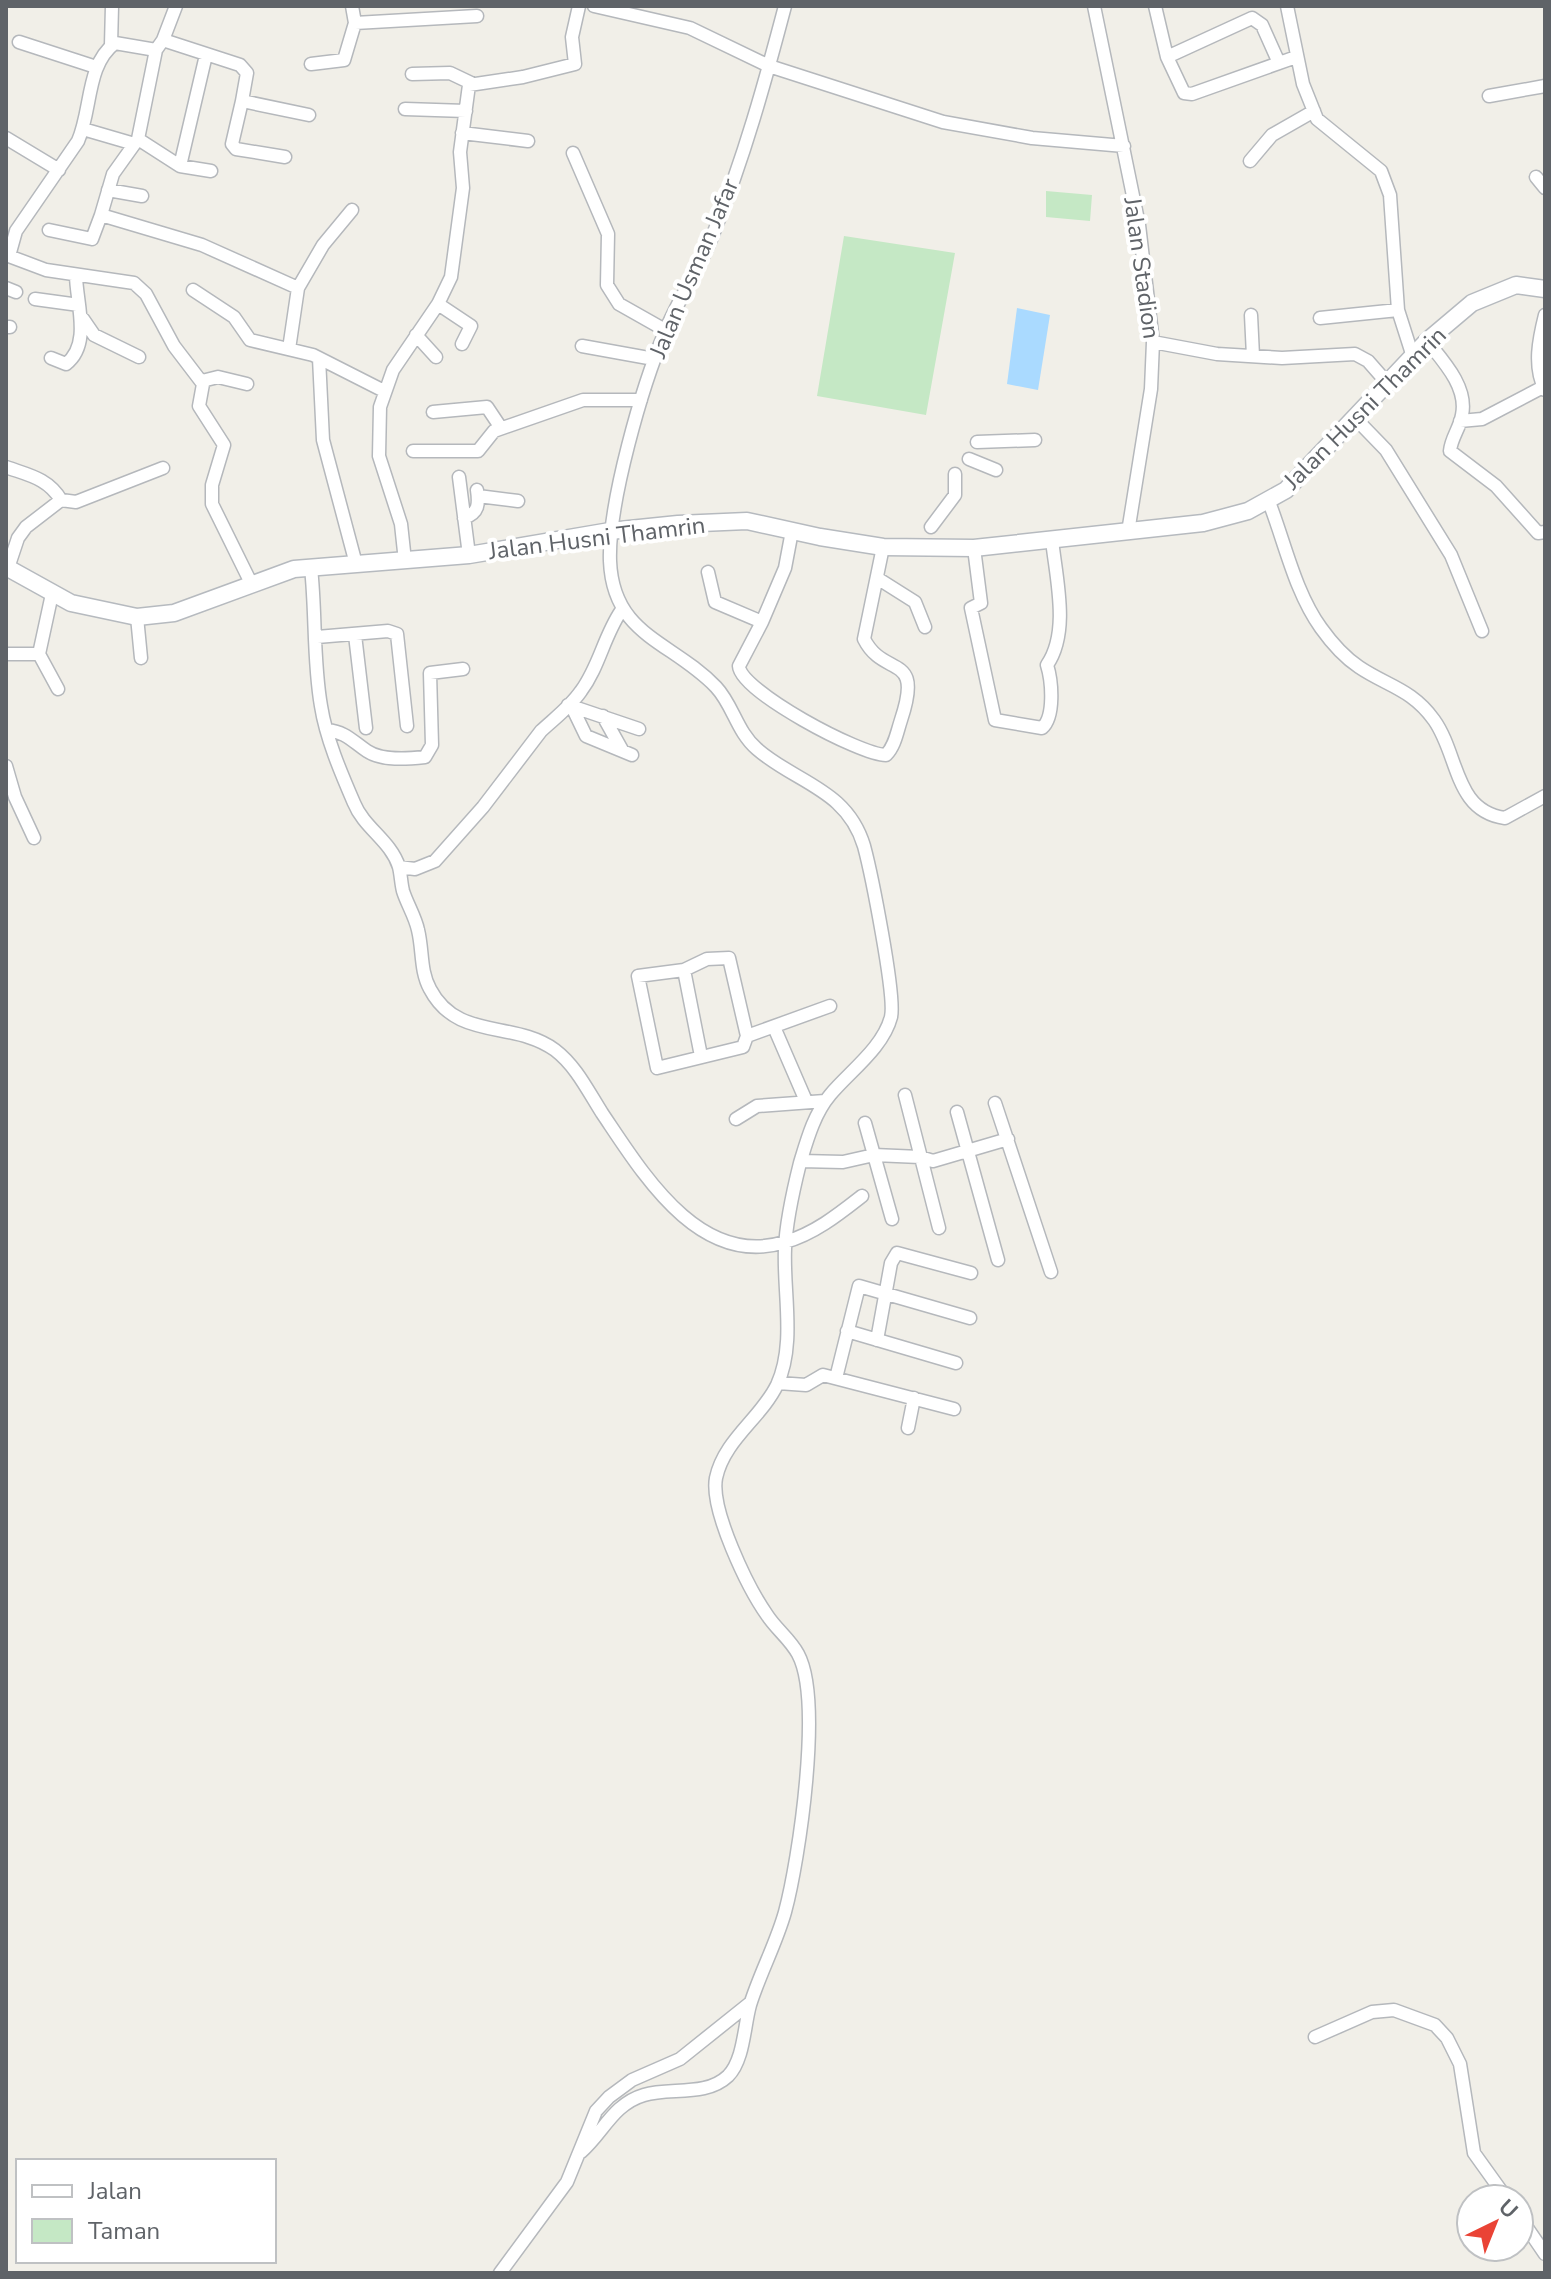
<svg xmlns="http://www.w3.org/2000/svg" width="1551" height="2279" viewBox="0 0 1551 2279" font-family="'Nunito Sans',sans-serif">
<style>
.green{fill:#c5e8c5}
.water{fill:#aadaff}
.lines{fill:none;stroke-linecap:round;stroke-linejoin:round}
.street-casing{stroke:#b5b8bc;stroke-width:15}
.secondary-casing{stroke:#b6babf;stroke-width:19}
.street{stroke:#fff;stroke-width:12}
.secondary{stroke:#fff;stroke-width:16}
.labels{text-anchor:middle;stroke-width:8;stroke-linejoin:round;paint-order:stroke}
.street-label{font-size:24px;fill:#5f6368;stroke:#fff}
</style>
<rect width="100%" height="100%" fill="#f1efe8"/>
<path class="green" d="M1046 191 1092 195 1090 221 1046 217Z
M844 236 955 253 926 415 817 396Z"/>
<path class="water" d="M1017 308 1050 315 1038 390 1007 384Z"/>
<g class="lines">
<g class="street-casing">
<path id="street" d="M594 6 690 28 769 66 943 122 1032 138 1124 146
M1094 6 1139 225 1153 342 1151 389 1128 532
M1155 6 1167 57 1184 93 1192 94 1296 57
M1287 6 1303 84 1317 119 1381 171 1390 195 1398 310 1413 357
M355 23 477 16
M163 40 176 6
M19 42 96 67
M111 45 112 6
M156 50 138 139 180 166
M206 55 180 166 211 171
M1167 57 1252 18 1262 25 1279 63
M311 64 344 60 355 23 352 6
M412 74 450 73 471 83
M1489 96 1545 86
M242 101 232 144 236 149 285 157
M405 109 466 111
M83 129 131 143
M462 133 528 141
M6 138 59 170
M573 153 608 234 607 285 619 304 665 330
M1250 161 1272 135 1314 111
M1536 177 1545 188
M108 190 142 196
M101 215 113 174 138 139
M49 230 92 239 101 215 202 245 298 288 289 349
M6 255 46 270 134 283 146 294 174 346 203 384 199 406 224 445 212 485V504L251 583
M9 256 16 231 78 141C92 109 86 65 115 43L156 50 163 40 240 65 247 73 242 101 309 115
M6 288 16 292
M298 288 323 245 352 210
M193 290 234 317 250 340 313 355 384 391
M35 299 79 305
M438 304 471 326 462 344
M1251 315 1253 356
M1545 315C1539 339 1533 366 1545 390
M1320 318 1398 310
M83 319 94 335 139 357
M6 327H10
M416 335 436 357
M1427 341C1443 361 1468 387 1462 415 1460 428 1451 438 1450 451L1496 486 1538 533 1545 532
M1153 342 1217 354 1282 358 1355 354 1368 361 1389 385
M582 346 654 359
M51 358 66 364C92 344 76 302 76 275
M319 358 323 440 356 564
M202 381 218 377 247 384
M433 412 487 407 501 428
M1356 419 1386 450 1451 555 1482 631
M1460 421 1482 419 1543 387
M977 442 1035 440
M413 451H478L494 431 583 400H641
M969 459 996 470
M6 467C28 475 48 478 61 500L76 502 163 468
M459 477 469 555
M478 496 518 501
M1269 502C1285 543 1295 592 1321 628 1331 642 1344 657 1359 667 1387 686 1412 689 1434 720 1459 755 1454 811 1505 818L1545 796
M464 518C479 513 479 504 477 490
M931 527 955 495V474
M974 548 981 603 971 608 995 720 1042 728C1055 717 1052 681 1047 665 1070 632 1056 578 1052 540
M405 561 401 524 379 456 380 407 393 370 438 304 451 277 463 188 460 152 469 85 523 77 575 64 572 37 579 6
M8 568 18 538 26 527 61 500
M311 568C316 613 313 661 321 706 326 738 341 773 354 803 364 828 391 841 399 867 401 875 401 883 403 891 407 904 415 916 418 930 423 950 420 971 430 989 457 1041 514 1020 555 1050 576 1066 588 1091 602 1113 642 1172 699 1269 785 1242 814 1234 839 1214 862 1196
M708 572 715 602 762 622 785 568 792 531
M877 578 915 602 925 627
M52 594 39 654 58 689
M137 617 141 658
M762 622 739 666C740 691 860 755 886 755 895 746 897 732 901 720 924 651 884 679 864 639L883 547
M355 635 366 728
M317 637 388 631 397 634 407 726
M6 654H39
M568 705 639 729
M572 707 586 736 632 755
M603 716 622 750
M327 730C346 732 352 741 367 751 382 761 407 759 425 757L432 745 430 673 463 669
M6 766 15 797 34 838
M399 867 415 869 435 861 483 807 541 731C555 718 570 707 581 691 599 667 604 636 621 611
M729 958 747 1036 743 1047 657 1068 638 976 684 970 707 959Z
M684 970 701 1056
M774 1027 806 1101
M747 1036 830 1006
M905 1095 939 1228
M995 1103 1051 1272
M957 1112 998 1260
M736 1119 757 1106 825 1101
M865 1123 892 1219
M801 1161 843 1162 874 1155 920 1157 933 1161 1008 1139
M847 1331 956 1363
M877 1340 891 1263 897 1253 971 1273
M836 1378 859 1286 970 1318
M778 1383 806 1385 823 1375 954 1409
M908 1428 914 1398
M1315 2037 1372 2012 1394 2010 1435 2025 1447 2038 1460 2064 1474 2153 1507 2199
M581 2152C603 2133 613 2104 644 2095 670 2087 706 2097 728 2076 744 2060 744 2026 750 2005 760 1973 776 1944 785 1912 799 1860 823 1700 798 1654 790 1639 776 1629 767 1615 748 1588 710 1510 716 1478 724 1440 761 1418 777 1385 796 1344 783 1292 785 1249 786 1221 793 1191 800 1163 807 1140 814 1114 830 1095 849 1072 883 1048 891 1017 896 996 871 872 864 846 847 789 796 783 757 749 737 732 733 705 716 687 672 641 613 636 610 561 608 504 642 386 665 332 679 297 701 267 714 232 744 158 765 82 785 6
M1519 2216 1545 2254
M500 2273 567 2182 596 2111 609 2097 632 2080 680 2059 750 2003"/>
</g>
<g class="secondary-casing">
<path id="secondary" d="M6 567 71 603 137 617 174 613 294 569 469 555 610 531 678 524 747 521 820 537 883 547 974 548 1203 523 1248 511 1286 490 1427 341 1472 303 1516 285 1545 289"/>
</g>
<use href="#street" class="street"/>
<use href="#secondary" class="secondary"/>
</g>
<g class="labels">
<g class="street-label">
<text transform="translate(694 268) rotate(-67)" y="8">Jalan Usman Jafar</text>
<text transform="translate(1142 268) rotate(82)" y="8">Jalan Stadion</text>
<text transform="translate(1365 408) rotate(-45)" y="8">Jalan Husni Thamrin</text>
<text transform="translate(597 538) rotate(-7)" y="8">Jalan Husni Thamrin</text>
</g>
</g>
<rect width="1551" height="2279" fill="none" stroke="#5f6368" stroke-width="16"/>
<rect x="16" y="2159" width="260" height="104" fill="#ffffff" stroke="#bfc1c3" stroke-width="2"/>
<rect x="32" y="2185" width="40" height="12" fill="#ffffff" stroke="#bfc1c3" stroke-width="2"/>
<text x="88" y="2199" font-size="24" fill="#5f6368">Jalan</text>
<rect x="32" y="2219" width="40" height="24" fill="#c5e8c5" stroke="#bfc1c3" stroke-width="2"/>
<text x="88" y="2239" font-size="24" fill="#5f6368">Taman</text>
<g transform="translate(1495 2223) rotate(43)"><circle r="38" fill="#ffffff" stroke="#bfc1c3" stroke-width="2"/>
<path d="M0-6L14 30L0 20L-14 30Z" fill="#ea4335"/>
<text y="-12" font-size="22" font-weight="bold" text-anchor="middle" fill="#5f6368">U</text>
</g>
</svg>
